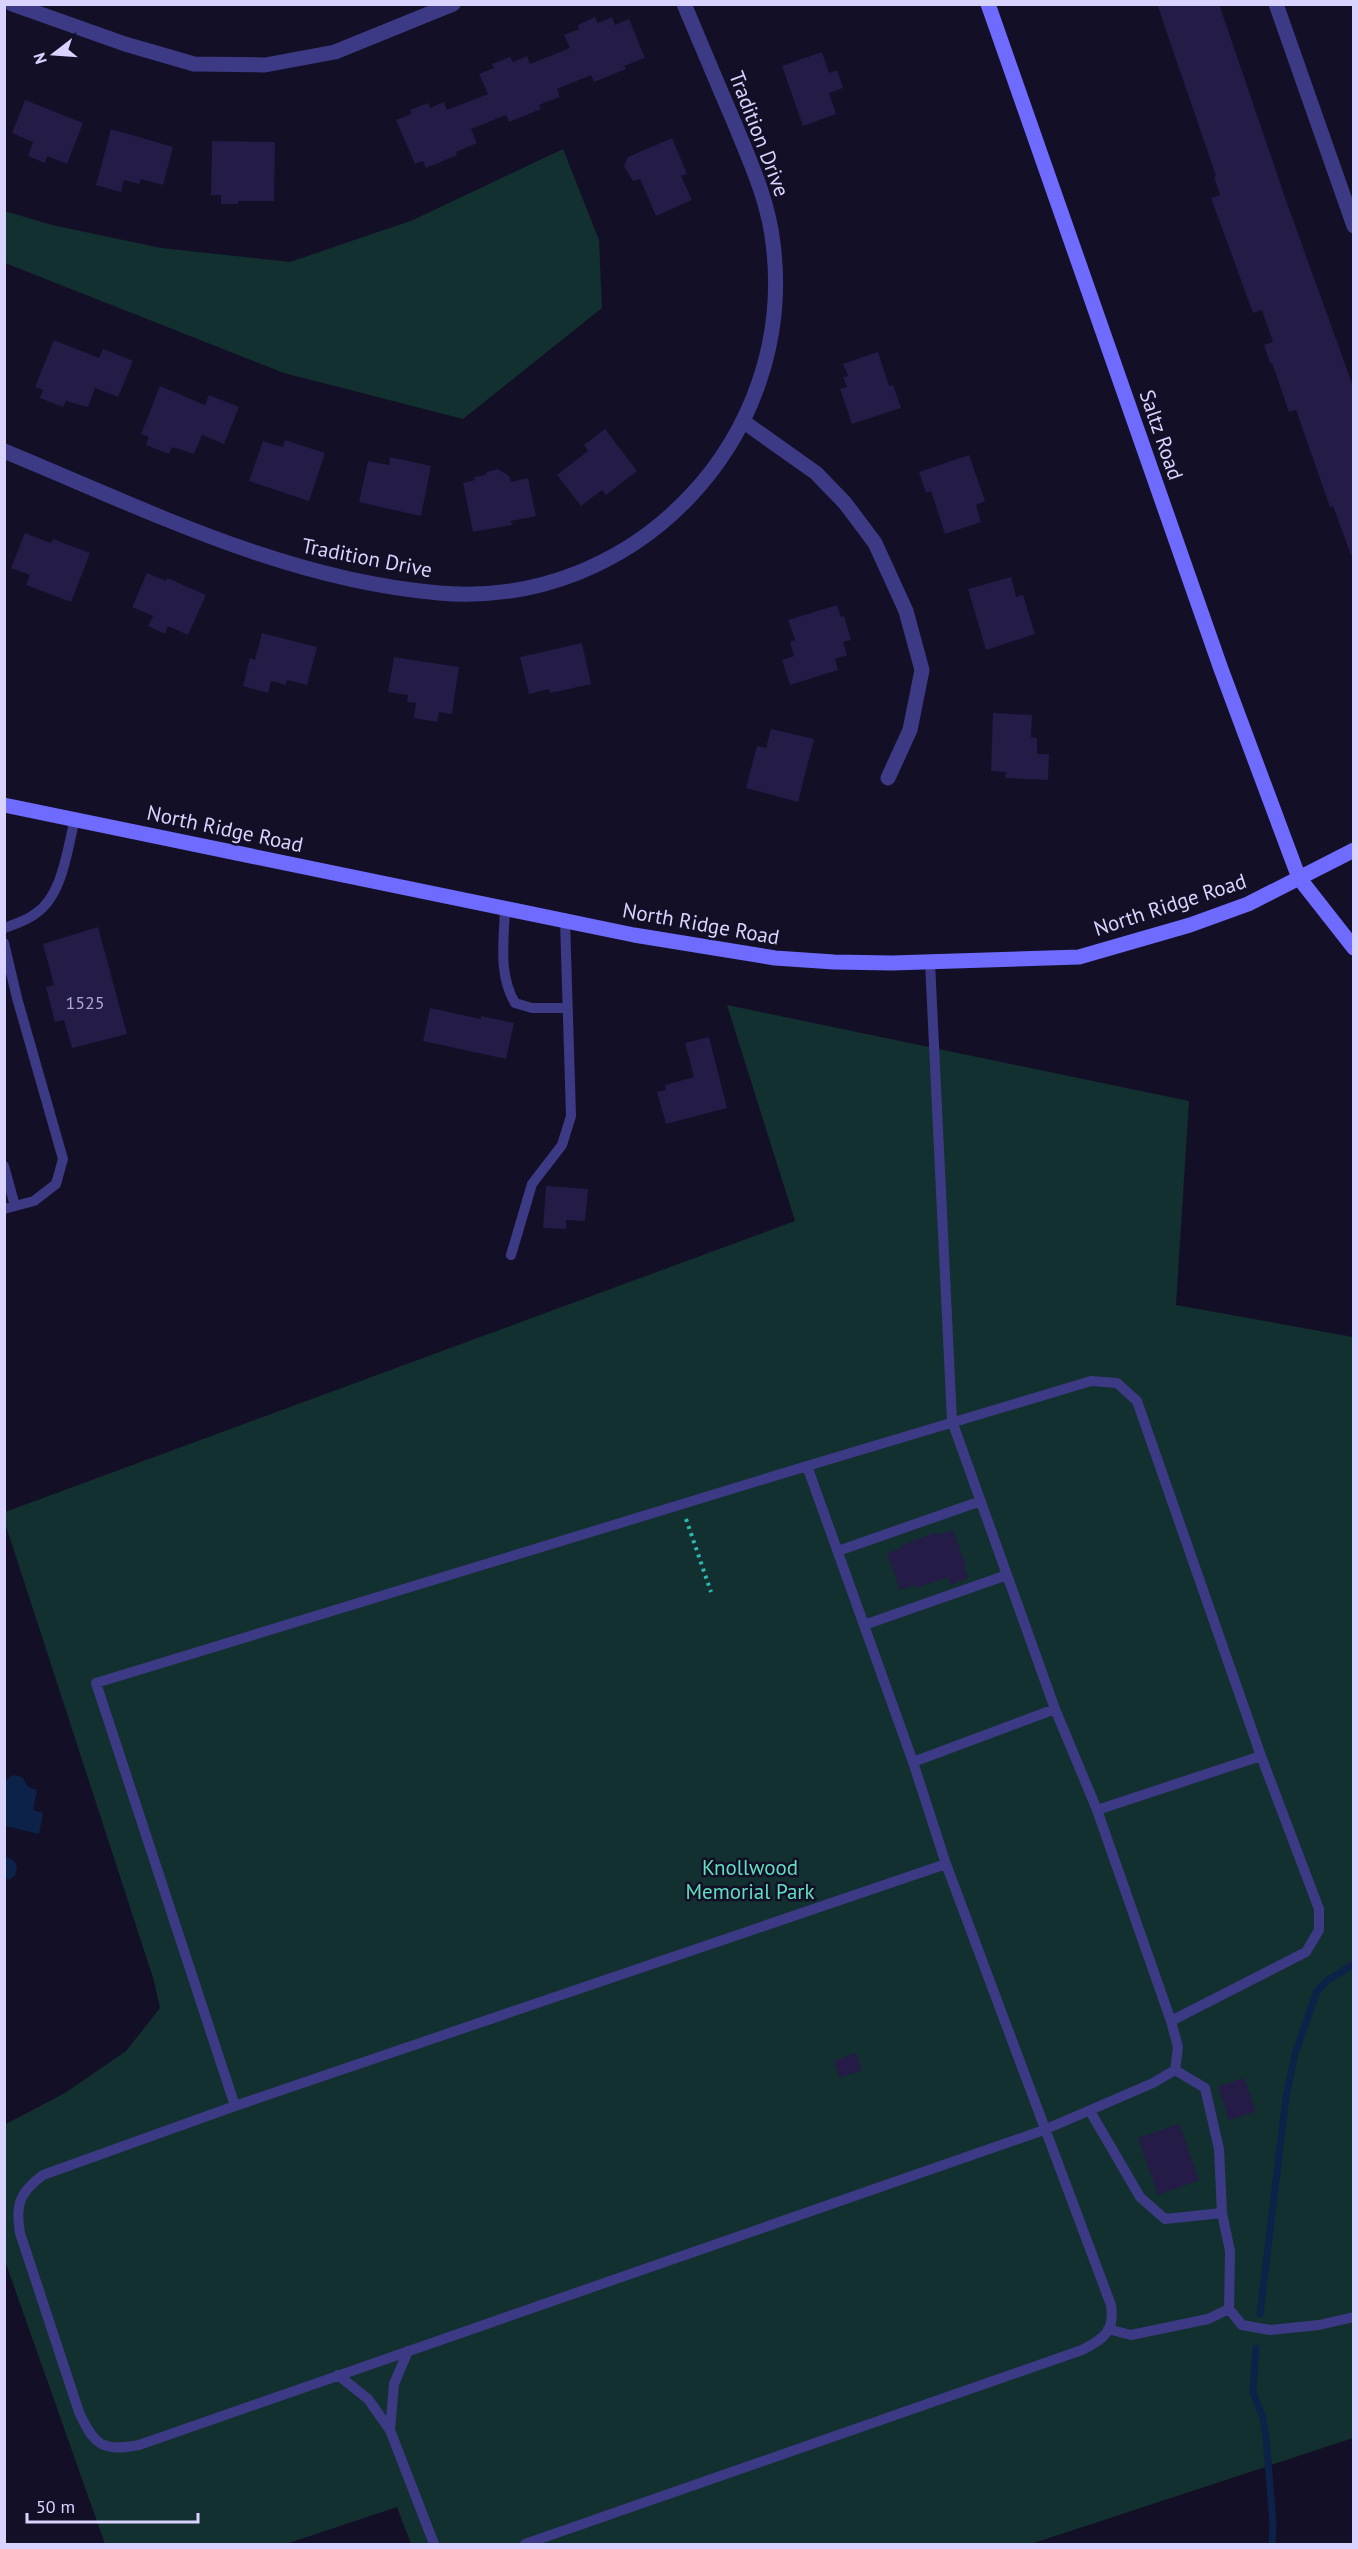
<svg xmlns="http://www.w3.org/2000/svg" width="1358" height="2549" viewBox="0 0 1358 2549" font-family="'PT Sans',sans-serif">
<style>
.green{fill:#12302f}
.water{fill:#0c2248}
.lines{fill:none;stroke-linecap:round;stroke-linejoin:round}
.stream{stroke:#0c2248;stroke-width:7}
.building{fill:#241b47}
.path{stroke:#2fb8b0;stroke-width:4;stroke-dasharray:3 4.5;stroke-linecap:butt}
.lane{stroke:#3d3a85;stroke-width:10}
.street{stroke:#3d3a85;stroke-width:15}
.secondary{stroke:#6f6bff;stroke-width:15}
.labels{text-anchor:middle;stroke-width:5;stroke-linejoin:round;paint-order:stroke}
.number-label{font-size:18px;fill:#aca6d1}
.street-label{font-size:21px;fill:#d9d4ff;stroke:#130f26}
.park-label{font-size:21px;fill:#5fe0c0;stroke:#130f26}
</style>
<rect width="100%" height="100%" fill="#130f26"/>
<path class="green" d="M563 149 599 240 602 308 463 419 284 373 5 263V211L52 225 161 248 290 262 413 220Z
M727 1005 1189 1101 1176 1305 1353 1337V2438L1031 2544H411L397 2507 286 2544H105L5 2261 4 2125 65 2093 126 2051 160 2008 154 1981 5 1523V1512L795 1221Z"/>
<path class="water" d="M12 1775 22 1777 28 1787 37 1790 33 1810 43 1813 39 1834 5 1826V1781Z
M5 1856 13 1860 17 1866 15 1876 10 1879H5Z"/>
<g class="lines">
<path class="stream" d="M1260 2314 1286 2097 1295 2054 1317 1991 1328 1980 1354 1964
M1256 2348 1253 2392 1263 2418 1266 2437 1273 2523 1272 2544"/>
</g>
<path class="building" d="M1157 4H1219L1288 206 1353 386V555H1351L1333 506 1330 507 1296 410 1289 412 1272 363H1270L1264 345 1273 342 1262 310 1253 313 1211 198 1220 195 1214 177 1216 176Z
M595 17 598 23 612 17 615 25 629 19 645 58 624 66 626 69 594 82 591 75 557 89 560 97 539 105 541 109 509 122 506 115 471 129 477 143 456 152 457 155 426 168 423 161 415 164 396 120 411 114 410 110 428 103 430 108 444 102 447 110 488 94 479 74 494 68 492 64 510 57 513 62 527 56 530 64 570 48 564 35 579 29 578 25Z
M822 52 829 73 837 70 843 88 829 93 836 114 803 126 782 66Z
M25 100 83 123 67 164 47 156 45 163 28 156 33 142 12 133Z
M111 129 173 147 163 185 141 179 139 184 124 180 121 192 96 185Z
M672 138 687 174 681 176 692 200 656 216 640 179 633 181 624 166 628 157Z
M212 141 275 142 274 201H238V204H221V195H211Z
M54 340 99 358 103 349 133 361 118 397 95 388 88 407 66 401 63 407 40 398 43 390 35 387Z
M878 352 889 386 893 385 901 408 852 424 840 389 847 387 843 377 848 376 843 364Z
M160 386 205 405 209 395 239 407 224 444 202 435 194 454 172 447 169 454 146 445 149 437 141 434Z
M605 429 637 471 606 495 602 490 581 506 557 475 588 451 584 445Z
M285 440 325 453 309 501 249 481 263 441 283 447Z
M969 455 985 501 976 505 981 522 945 534 931 491 926 493 919 472Z
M390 457 431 466 421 516 359 502 368 461 389 465Z
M498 469 509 476 511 482 528 478 536 516 511 521 512 525 473 532 463 483 475 480 474 477 485 475 487 472Z
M25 533 51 543 53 539 90 553 71 602 26 585 30 575 11 568Z
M147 573 166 581 167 578 206 595 188 635 168 626 165 634 148 626 153 616 132 607Z
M1011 577 1016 597 1023 595 1035 634 986 650 968 589Z
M837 605 841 617 844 616 851 640 843 642 847 655 835 659 838 670 790 685 782 660 794 656 790 642 795 640 788 620Z
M262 633 317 647 307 685 287 680 286 685 271 681 268 693 243 686 250 658 255 660Z
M582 643 591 684 550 693 549 689 529 694 520 657Z
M394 657 459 667 452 714 439 712 437 722 414 718 416 703 407 702 408 695 388 692Z
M993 713 1032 715 1031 737 1037 738V754H1049L1048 780 1005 778 1006 772 991 771Z
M771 729 814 739 798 802 746 788 757 746 766 748Z
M98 927 127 1034 72 1048 64 1020 55 1022 46 987 54 985 43 944Z
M430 1008 481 1019V1016L514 1023 506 1059 423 1041Z
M709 1037 727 1108 666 1124 657 1092 666 1090 665 1085 694 1077 685 1043Z
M546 1186 588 1189 585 1221 566 1220V1229L543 1228Z
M953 1530 966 1566 964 1567 968 1578 950 1585 948 1577 916 1588 915 1585 900 1590 887 1554 901 1548 900 1546 937 1532 938 1535Z
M856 2053 862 2070 840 2078 834 2061Z
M1244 2078 1256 2111 1229 2120 1218 2087Z
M1179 2124 1199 2180 1158 2195 1138 2138Z"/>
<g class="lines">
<path class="path" d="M686 1519 711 1592"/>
<path class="lane" d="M505 908C504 941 498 974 515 1003L532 1008H567
M4 928C15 924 26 921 35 914 63 896 67 849 75 819
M4 943 17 998 63 1159 56 1184 34 1201 4 1209
M930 962 952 1421 1055 1709 1097 1810 1171 2021 1178 2047 1175 2070 1153 2083 1044 2130 139 2445C102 2452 94 2445 79 2412L20 2233C15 2204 20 2192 43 2175L235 2106 946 1864
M4 1166 15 1206
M511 1255 532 1184 562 1145 571 1116 565 920
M838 1551 981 1501
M864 1625 1007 1575
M913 1762 1055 1709
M1097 1810 1261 1756
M1175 2070 1205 2088 1219 2149 1222 2213 1230 2251 1229 2309
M235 2106 96 1683 807 1466
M1090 2111 1140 2197 1165 2219 1222 2213
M1108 2329 1131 2335 1208 2319 1229 2309 1242 2325 1270 2330 1319 2325 1354 2317
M338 2375 368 2399 390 2430 434 2544
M390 2430 394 2384 408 2351
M525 2544 1082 2350C1104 2339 1115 2331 1111 2305L946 1864 913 1762 807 1466 1091 1381 1117 1383 1137 1401 1261 1756 1319 1909V1930L1306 1952 1171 2021"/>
<path class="street" d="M12 4 125 44 194 64 265 65 335 52 453 4
M1276 4 1354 226
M744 422 816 473 845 503 875 543 906 611 922 670 910 730 888 778
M4 451C145 509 285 580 439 593 635 610 798 438 773 243 768 200 750 161 734 122 717 83 701 44 684 4"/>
<path class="secondary" d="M988 4 1221 669 1299 878 1354 948
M4 805 634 935 775 958 834 962 892 963 1079 957 1190 925 1248 904 1354 850"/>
</g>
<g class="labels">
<g class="number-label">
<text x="85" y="1009">1525</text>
</g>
<g class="street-label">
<text transform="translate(759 134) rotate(69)" y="7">Tradition Drive</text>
<text transform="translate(1161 435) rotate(71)" y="7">Saltz Road</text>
<text transform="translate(367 558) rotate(11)" y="7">Tradition Drive</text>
<text transform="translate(225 829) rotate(12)" y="7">North Ridge Road</text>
<text transform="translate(1170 905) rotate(-18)" y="7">North Ridge Road</text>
<text transform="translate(701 924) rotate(10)" y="7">North Ridge Road</text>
</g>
<g class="park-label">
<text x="750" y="1875">Knollwood<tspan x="750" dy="24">Memorial Park</tspan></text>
</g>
</g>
<rect width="1358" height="2549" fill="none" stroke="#d9d4ff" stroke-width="12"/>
<g transform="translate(54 54) rotate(253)" stroke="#130f26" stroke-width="4.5" paint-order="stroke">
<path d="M0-4.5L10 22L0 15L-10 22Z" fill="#d9d4ff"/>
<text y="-9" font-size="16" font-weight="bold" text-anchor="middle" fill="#d9d4ff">N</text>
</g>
<path d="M27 2513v9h171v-9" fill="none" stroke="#d9d4ff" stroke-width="3"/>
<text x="36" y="2513" font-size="18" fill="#d9d4ff" stroke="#130f26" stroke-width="4.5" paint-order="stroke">50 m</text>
</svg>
